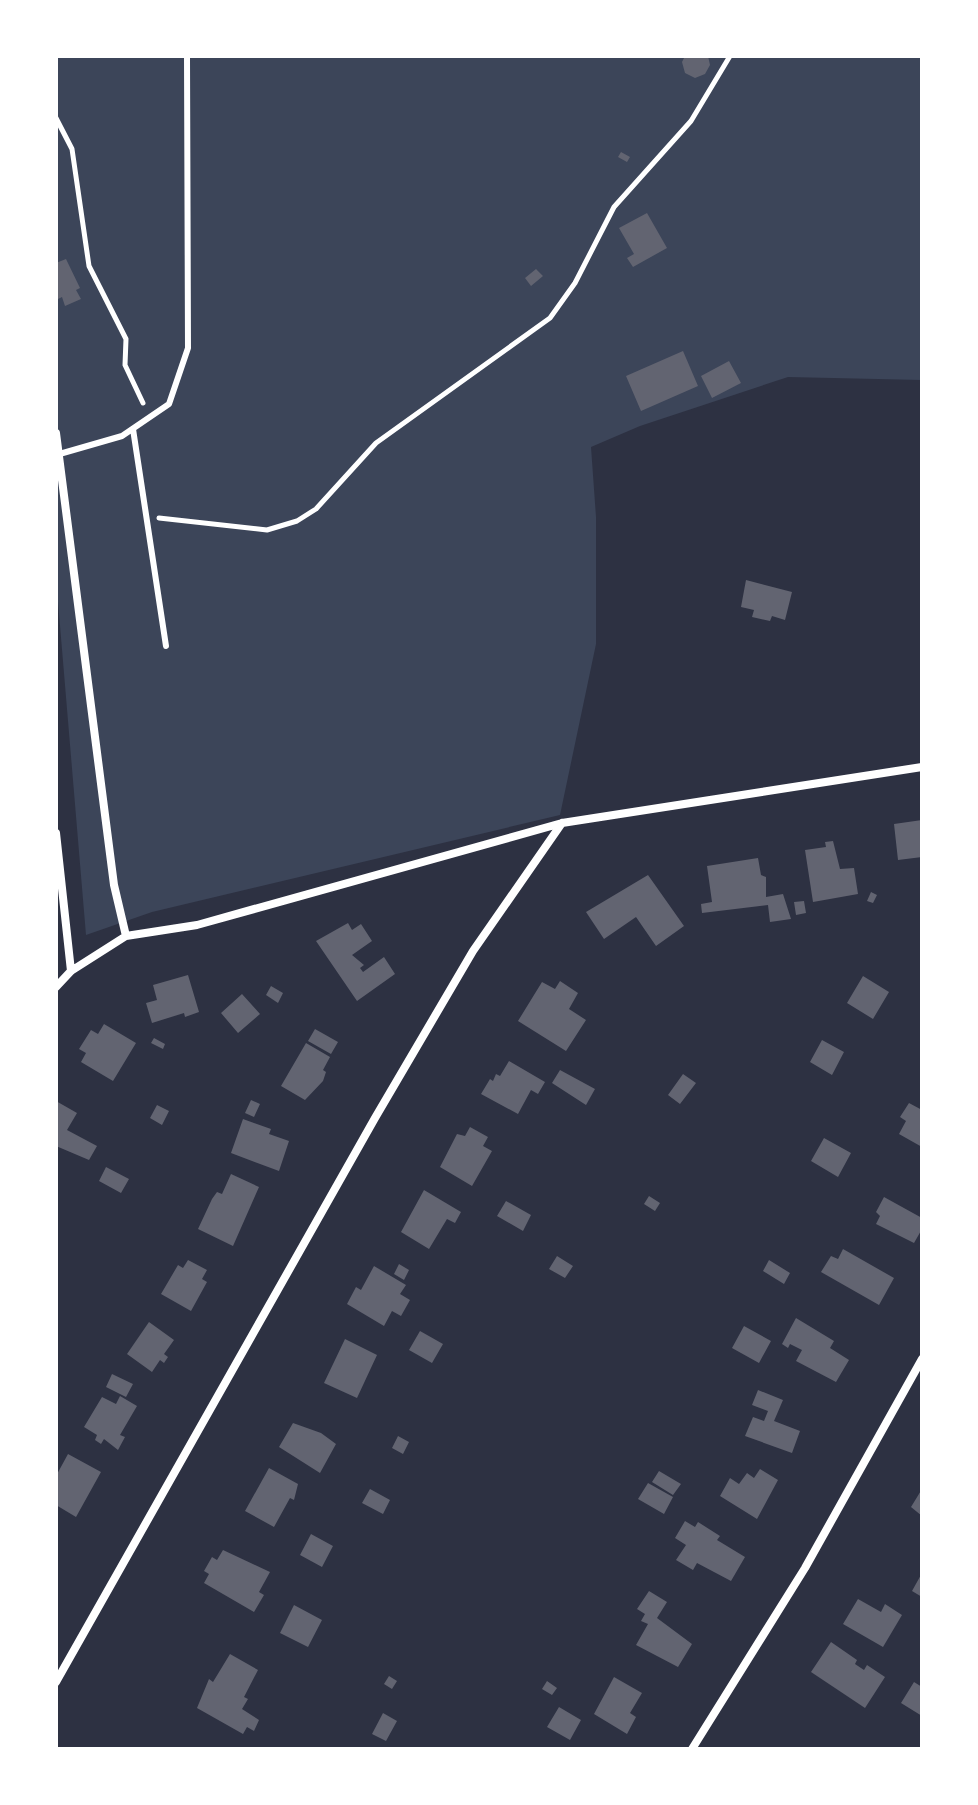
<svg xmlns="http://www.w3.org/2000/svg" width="978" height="1805" viewBox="0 0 978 1805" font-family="Quicksand,sans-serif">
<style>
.green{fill:#3c4559}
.building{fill:#626471}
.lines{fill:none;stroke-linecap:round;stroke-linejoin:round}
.path{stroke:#fff;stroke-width:5}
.service{stroke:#fff;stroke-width:6}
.minor{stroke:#fff;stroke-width:8}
</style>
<rect width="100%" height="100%" fill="#2d3142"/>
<path class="green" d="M56 56H922V380L788 377 640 426 591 447 596 517V644L560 815 152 912 86 935 56 578Z"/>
<path class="building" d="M685 56H708L710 65 705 74 695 78 685 73 682 62Z
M621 152 630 157 627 162 618 157Z
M647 213 667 248 633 267 627 258 634 254 619 228Z
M66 259 80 288 76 290 81 299 65 306 62 297 56 300V263Z
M536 269 543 276 531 286 525 278Z
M683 351 698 386 641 411 626 376Z
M729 361 741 383 712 398 701 376Z
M746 580 792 592 785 620 772 616 770 621 752 617 754 610 741 607Z
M922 820V857L898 860 894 824Z
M833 841 840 869 854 868 858 894 813 902 805 850 826 847 825 842Z
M758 858 761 875 766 877V897L783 894 791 919 770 922 768 905 702 913 701 904 712 902 707 866Z
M648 875 684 926 656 946 636 917 604 939 586 912Z
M871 892 877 895 873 903 867 901Z
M804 901 806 913 796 915 794 902Z
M348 923 352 930 361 924 372 941 352 955 364 965 360 968 363 972 384 957 395 974 357 1001 316 941Z
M188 975 199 1012 185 1017 184 1013 152 1023 146 1003 157 1000 153 985Z
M863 976 889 992 873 1019 847 1003Z
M560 981 578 993 569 1009 586 1020 566 1051 518 1021 542 982 555 989Z
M271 986 283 993 278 1003 266 995Z
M242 994 260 1014 238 1033 221 1013Z
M104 1024 136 1043 113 1081 81 1062 86 1053 79 1049 91 1030 98 1034Z
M315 1029 338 1042 331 1054 308 1041Z
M154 1038 165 1044 163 1049 151 1043Z
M822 1040 844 1052 832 1075 810 1062Z
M306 1043 330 1057 323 1070 326 1072 323 1081 305 1100 281 1086Z
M509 1061 545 1082 538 1094 531 1090 518 1114 481 1094 490 1079 493 1081 496 1074 500 1076Z
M560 1070 595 1089 586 1105 552 1083Z
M683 1074 696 1083 680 1104 668 1095Z
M251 1100 260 1104 254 1117 245 1113Z
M56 1101 77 1113 67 1130 97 1146 89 1160 56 1146Z
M909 1103 922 1110V1147L899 1134 906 1121 900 1117Z
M157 1105 169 1111 162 1125 150 1118Z
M243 1119 271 1129 269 1134 289 1141 279 1171 231 1153Z
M470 1127 488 1137 483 1146 492 1151 472 1186 440 1167 457 1134 465 1136Z
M824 1138 851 1153 838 1177 811 1161Z
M106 1167 129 1179 121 1193 99 1181Z
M231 1174 259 1187 233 1246 198 1229 212 1199 217 1192 222 1194Z
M424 1190 461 1212 455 1223 447 1219 429 1249 401 1232Z
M649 1196 660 1203 655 1211 644 1204Z
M884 1197 922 1218V1229L914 1243 876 1224 880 1216 876 1212Z
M506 1201 531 1215 523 1231 497 1216Z
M843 1249 894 1278 879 1305 821 1272 831 1256 838 1259Z
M557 1256 573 1266 565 1278 549 1269Z
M188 1260 207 1270 202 1279 207 1282 191 1311 161 1294 178 1265 183 1268Z
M769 1260 790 1273 784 1284 763 1271Z
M399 1264 409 1270 404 1280 394 1274Z
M374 1266 406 1285 400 1294 410 1300 401 1316 392 1311 384 1326 347 1304 356 1287 361 1290Z
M796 1318 834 1341 830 1348 849 1360 836 1382 796 1361 802 1350 790 1344 788 1348 782 1344Z
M149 1322 174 1340 164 1354 168 1357 164 1363 160 1360 152 1372 127 1354Z
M744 1326 771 1341 759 1363 732 1348Z
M420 1331 443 1344 432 1363 409 1350Z
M345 1339 377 1355 357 1398 324 1383Z
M112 1374 133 1384 126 1397 106 1387Z
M758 1390 783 1400 774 1421 800 1431 792 1453 745 1436 753 1417 764 1421 768 1411 752 1405Z
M120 1396 137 1406 120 1435 125 1437 118 1450 104 1439 101 1444 95 1440 97 1435 84 1427 102 1397 116 1404Z
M293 1423 321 1433 336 1444 320 1473 279 1447Z
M398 1436 409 1442 403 1454 392 1448Z
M68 1454 101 1472 76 1517 56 1505V1476Z
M269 1468 298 1484 294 1500 290 1498 274 1527 245 1511Z
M760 1469 778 1480 757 1519 720 1496 730 1478 739 1484 747 1473 754 1478Z
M659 1471 681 1484 673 1495 652 1482Z
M648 1483 673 1497 664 1514 638 1499Z
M370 1489 390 1500 383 1514 362 1503Z
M922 1489V1516L911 1507Z
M685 1521 695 1527 698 1522 720 1536 717 1540 745 1557 731 1581 697 1563 693 1570 676 1560 686 1545 675 1538Z
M311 1534 333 1546 322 1567 300 1555Z
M223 1550 270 1572 259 1592 264 1595 254 1612 204 1583 209 1574 204 1571 212 1557 217 1560Z
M922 1573V1597L912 1591Z
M649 1591 667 1602 657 1618 692 1644 678 1667 636 1645 648 1624 641 1621 645 1614 637 1609Z
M858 1599 881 1612 885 1604 902 1615 883 1647 843 1624Z
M294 1605 322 1620 308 1647 280 1633Z
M831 1642 857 1660 855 1664 864 1670 867 1665 885 1677 865 1708 811 1672Z
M230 1654 258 1670 244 1697 248 1699 242 1709 259 1720 254 1731 247 1727 243 1734 197 1708 209 1679 213 1682Z
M389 1676 397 1681 392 1689 384 1684Z
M614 1677 642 1693 630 1713 636 1717 627 1734 594 1714Z
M547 1681 557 1688 552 1695 542 1689Z
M914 1682 922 1687V1716L901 1703Z
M559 1707 581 1720 570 1740 547 1727Z
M383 1713 397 1721 386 1741 372 1734Z"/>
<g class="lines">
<path class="path" d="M56 118 72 149 89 266 126 339 125 365 143 403
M159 518 267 530 297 521 316 509 376 443 550 318 575 283 614 207 691 121 730 56"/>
<path class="service" d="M133 429 166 646
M56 455 122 436 169 404 188 348 187 56"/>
<path class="minor" d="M56 433 114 885 126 936
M56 833 71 971
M56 987 71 971 126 936 197 925 562 823 922 767
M56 1682 375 1118 473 951 562 823
M692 1749 805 1568 922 1359"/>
</g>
<rect width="978" height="1805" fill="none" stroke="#ffffff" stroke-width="116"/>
</svg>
